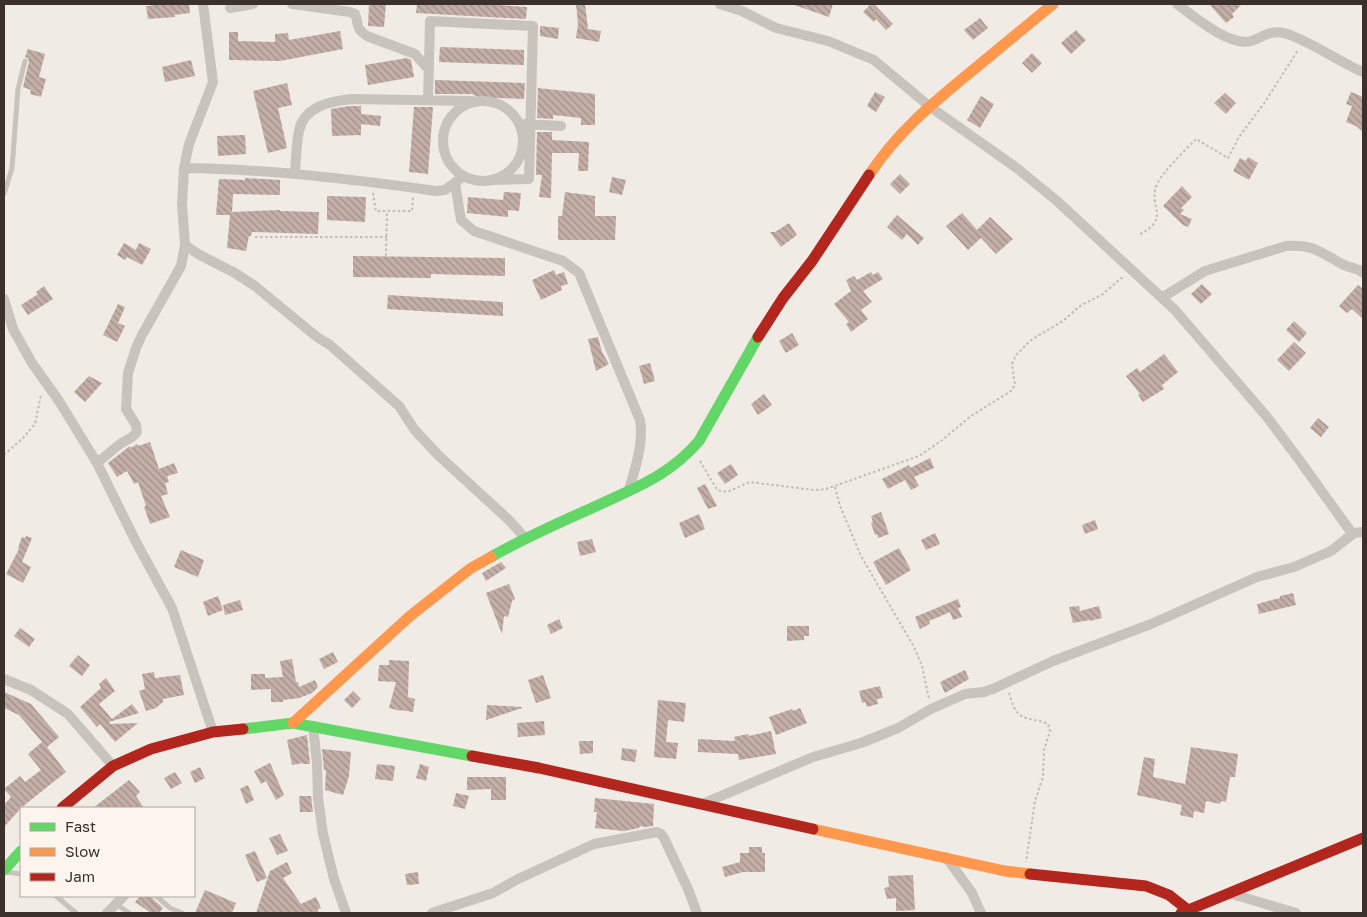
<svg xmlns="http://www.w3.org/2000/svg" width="1367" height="917" viewBox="0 0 1367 917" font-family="'Golos Text',sans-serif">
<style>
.building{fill:url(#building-back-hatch)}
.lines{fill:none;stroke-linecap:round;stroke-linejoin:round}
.path{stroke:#c2bbb6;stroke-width:2;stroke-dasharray:2.5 2.5;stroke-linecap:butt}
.lane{stroke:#c9c3be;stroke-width:5}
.street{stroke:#c9c3be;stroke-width:10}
.fast{stroke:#63d668;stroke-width:11}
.slow{stroke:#ff974d;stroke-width:11}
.jam{stroke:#b3261e;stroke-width:11}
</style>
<defs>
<pattern id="building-back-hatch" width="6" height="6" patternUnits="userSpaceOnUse" patternTransform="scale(1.25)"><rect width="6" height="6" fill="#c3afa7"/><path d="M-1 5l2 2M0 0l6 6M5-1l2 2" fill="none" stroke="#a08f88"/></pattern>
</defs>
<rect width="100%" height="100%" fill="#f0ebe5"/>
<path class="building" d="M151 4H189L190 13 174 15 175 17 148 19 146 6H151Z
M369 4H386L384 27 368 26Z
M417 4H482L527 7 526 19 416 13Z
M576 4H585L588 29 601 31 599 42 576 38 578 24Z
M794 4H833L829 17 794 5Z
M871 4H874L893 24 886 30 876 19 874 22 863 12Z
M1209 4H1242L1232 14 1234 17 1226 23Z
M980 18 988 28 973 40 964 30Z
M540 26 559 28 558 39 540 36Z
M1076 30 1086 40 1071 54 1061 43Z
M340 31 343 49 280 61 229 60V32H238V41L275 42V34L288 33 289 40Z
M440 47 524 50V65L439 62Z
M28 49 45 54 39 77 46 79 41 97 30 94 31 90 23 87 29 62 28 58 25 57Z
M1032 53 1042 63 1032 73 1022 63Z
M407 58 411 60 414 77 368 85 365 65Z
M191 60 195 76 165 82 162 67Z
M435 80 525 83 524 99 478 97 472 94H435Z
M287 83 292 105 278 108 287 148 268 153 253 91Z
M538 88 595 94V125H581V118L553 115V119L537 118Z
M875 92 885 97 876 112 867 106Z
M1351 92 1363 97V132L1356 126 1346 122 1352 106 1346 104Z
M1225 93 1236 103 1226 114 1214 103Z
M981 96 994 104 980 128 967 120Z
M350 106H361V114L381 116 380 126 361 124V135L332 136 331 109Z
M414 107H433L428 174 409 172Z
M537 132H552V140L589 142 588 171H578L579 153H552L551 198 539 197 542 175H536Z
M245 135 246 154 218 156 217 136Z
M1248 157 1258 163 1249 180 1233 171 1240 158 1246 161Z
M900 174 910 184 900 194 890 184Z
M612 177 626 180 622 195 609 192Z
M245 178 280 180V195L233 194 232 212 280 210V211L319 212 318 234 252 232 251 236H249L246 251 227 248 230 215H216L219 179 245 180Z
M1182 186 1192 197 1181 208 1184 210 1180 214 1192 219 1188 227 1183 225 1163 206Z
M504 192 521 193 519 211 508 210V217L467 213 468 197 503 200Z
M565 192 595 196V216H616L615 240H558V216H562Z
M327 196 366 197 365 222 327 220Z
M962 213 977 230 990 217 1013 239 996 254 981 238 968 250 946 226Z
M897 215 924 238 918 245 907 234 902 240 887 227Z
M789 223 797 235 781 247 770 232H775Z
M124 243 136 250 139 243 151 249 142 265 127 257 125 260 117 255Z
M353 256 505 258V276L431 274V278L353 277Z
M554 270 556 275 564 272 568 284 561 286 562 290 541 300 532 280Z
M871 272 873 275 878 272 883 279 863 291 872 302 861 310 868 319 851 332 846 324 849 322 834 304 851 291 846 280 854 276 857 280Z
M1202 284 1212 294 1201 304 1191 294Z
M1358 285 1363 289V319L1352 309 1347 313 1339 306Z
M44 286 53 299 28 315 21 305 38 294 36 292Z
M388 295 503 302V316L387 309Z
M118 304 125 307 118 323 125 326 117 342 103 335Z
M1294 321 1307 333 1299 342 1286 330Z
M792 333 799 345 786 353 779 341Z
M598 337 602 352 609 364 596 371 588 339Z
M1294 342 1306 353 1289 371 1277 360Z
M1164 354 1178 372 1162 385 1164 389 1143 402 1138 395 1140 394 1126 376 1137 368 1140 372Z
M650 363 655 381 644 384 639 366Z
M89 376 102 383 85 402 74 392Z
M764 394 772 405 758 415 751 404Z
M1318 418 1329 427 1321 437 1310 428Z
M150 442 159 469 174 463 178 473 167 476 169 482 165 483 168 494 161 496 170 517 150 524 144 507 146 506 138 482 134 484 127 471 117 477 108 463 130 446 131 448 137 444 138 446Z
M930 458 934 468 914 477 919 486 911 490 905 480 888 489 882 479 909 465 910 468Z
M731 464 738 475 725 484 717 473Z
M705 484 717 506 708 509 697 488Z
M881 512 889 534 878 538 877 534 875 535 871 523 873 522 871 516Z
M699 514 705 529 685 538 679 523Z
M1095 520 1098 529 1085 534 1082 525Z
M935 533 940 544 926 550 921 540Z
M26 536 32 538 22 562 31 567 23 583 6 574 19 549 18 548 22 537 25 538Z
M592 539 596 552 580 556 577 542Z
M899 548 911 570 886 585 873 562Z
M181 550 204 560 198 577 174 567Z
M501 562 506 568 486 581 482 573Z
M509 584 515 599 512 601 508 617 504 616 502 634 486 593Z
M1293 593 1296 605 1259 614 1257 604 1280 598V596Z
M218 596 223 610 208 616 203 602Z
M958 599 961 607 958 608 962 617 953 620 950 612 929 621 930 624 920 629 915 617Z
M240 600 243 610 225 615 223 605Z
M1079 606 1080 611 1099 606 1102 618 1090 621V620L1073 623 1069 607Z
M559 619 563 628 551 634 547 625Z
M787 626H809V636H804V640L787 641Z
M20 628 35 639 29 647 14 636Z
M333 652 338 662 324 669 319 659Z
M78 655 90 665 82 676 69 666Z
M292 659 296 682H298L299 687 315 680 318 687 312 693 299 698 283 700V702H271V689L251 690V674H265V678L283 677 280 661Z
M389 660 409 661 408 697 415 699 413 712 401 710V711L389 708 396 682 378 681 379 665H389Z
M965 670 969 679 945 693 940 682Z
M154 672 155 678 180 675 184 695 163 699V702L156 708 146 711 139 691 145 689 142 674Z
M543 675 551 698 536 703 528 680Z
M106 678 115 691 99 704 112 719 132 704 139 713 109 722 110 724 138 723 115 742 100 724 97 727 80 707 101 688 99 684Z
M880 686 883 698 877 699 878 704 867 707 865 702 862 703 859 691Z
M353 691 361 699 352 708 344 700Z
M4 692 31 704 59 737 47 747 66 772 22 807 4 827V805L11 797 4 789 20 776 25 782 41 770 28 754 42 742 19 715 4 708Z
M658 700 686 703 684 722 668 720 666 742 678 743 676 759 654 757Z
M487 705 522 707V708L486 720Z
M800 708 807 723 776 735 769 717 792 709 793 711Z
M544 721 545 735 518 737 517 723Z
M771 731 776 754 739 760 738 754 698 752V739L735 741 734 737 748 734 749 736Z
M307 735 310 764H303V763L292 765 287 740Z
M579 741H593V753L580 754Z
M1191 747 1238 754 1235 777H1230L1226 802 1221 801 1220 804 1206 801 1204 813 1194 811 1193 818 1180 815 1182 805 1137 795 1144 757 1155 759 1153 777 1185 784Z
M622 748 637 750 635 762 621 760Z
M322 749 351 752 349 776 343 795 325 790 326 770H324Z
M270 763 284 795 276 800 266 781 261 784 254 771Z
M377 764 395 766 393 781 375 779Z
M420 764 429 767 426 781 416 778Z
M200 767 205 778 195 783 190 772Z
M175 772 182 783 171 789 164 778Z
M467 777H506V800H491V789L467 790Z
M129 780 140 792 136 796 144 808H93Z
M248 785 254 800 246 804 240 789Z
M456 793 469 796 465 809 453 806Z
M299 796H311L313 812H300Z
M595 798 654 804 653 826 644 827 640 826 639 828 624 831 595 828 597 812H594Z
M280 834 288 851 277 855 269 838Z
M749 847H762V853H765V872H743L725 877 722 867 740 862V853H749Z
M255 851 267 878 257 882 245 855Z
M287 862 292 873 283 878 301 904 316 897 321 908 317 910 320 913H256L270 871Z
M418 872 419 884 407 885 405 874Z
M913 875 915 910 896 911V898L887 899 884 888 889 887 888 876Z
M205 890 236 903 232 913H195Z
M140 896H152L153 899 163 908 159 913H151L135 902Z"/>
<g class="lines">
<path class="path" d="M373 193 376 211H412L413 197
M1140 234C1172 218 1147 206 1157 184 1165 169 1184 152 1196 139L1228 158 1239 137 1265 102 1298 50
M255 237H387
M386 256 387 211
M4 455 23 438 35 424 41 395
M700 461 716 488 720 491 727 492 750 482 814 490 826 489 919 456 941 441 971 416 1011 391 1015 385 1012 364 1016 355 1031 340 1063 321 1080 306 1103 294 1124 276
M835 487 840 506 861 556 914 647 922 666 929 699
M1009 693C1011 698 1013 708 1017 712 1024 721 1039 719 1048 724L1050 731 1044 750 1043 777 1035 801 1026 862"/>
<path class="lane" d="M4 194 12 168 18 89 25 61
M7 872 21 874
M56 896 76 913
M156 896 170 908 182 913
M116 904 129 913"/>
<path class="street" d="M292 4 350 12 355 14C360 26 354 27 367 36L415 54 429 70
M720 4 742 11 776 28 828 41 874 60 929 106 1018 169 1057 201 1175 310 1267 417 1300 461 1351 532 1354 533 1363 532
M1177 4C1193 16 1230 47 1251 41 1264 37 1268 30 1284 33 1309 40 1339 62 1363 72
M230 8 253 4
M428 100 430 21 533 26 529 179 493 180
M443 141a40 40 0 1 1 80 0a40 40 0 1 1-80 0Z
M525 124 561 126
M184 168C268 169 352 179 436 191L445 190 464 176
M295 174C296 160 296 145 299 131 304 106 331 101 352 99L472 101
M455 183 461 220 474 231 563 261 579 273 640 420C644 444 635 468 629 490
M185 245 198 254 235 273 255 286 317 337 330 345 399 406 414 429 438 455 510 521 525 538
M1163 297 1205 271 1286 246C1313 244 1320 252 1342 264 1349 268 1358 268 1363 273
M4 299 13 329 32 363 59 401 97 463 136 542 172 608 213 732
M97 463 120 444 132 437 137 432 136 425 126 409 128 373 136 348 142 335 181 266 185 245 182 203 184 168 189 144 213 82 203 4
M4 679 31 690 68 714 113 766
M313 726 317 763 318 798 323 834 334 879 346 913
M702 804 813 757 861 743 898 728 931 709 965 694 984 692 995 688 1053 661 1151 624 1257 577 1294 567 1331 551 1354 533
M946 857 972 893 981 913
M1232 894 1296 913
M107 913 124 896
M432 913 493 893 518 879 594 844 657 832 661 834 664 838 688 889 697 913"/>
<path class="fast" d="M491 557C524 538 558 523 592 508 634 488 668 477 699 441L758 337
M243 729 293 723 472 756
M4 870 21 851"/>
<path class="slow" d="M869 175C899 130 932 104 973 70 1000 48 1026 26 1053 4
M293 723 410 616 471 568 491 557
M813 829 1005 871 1030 874"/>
<path class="jam" d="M758 337 783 298 812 261 869 175
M472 756 539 768 813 829
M62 808 113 766 151 749 213 732 243 729
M1030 874 1146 886 1169 895 1188 910
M1181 913 1363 838"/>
</g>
<rect width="1367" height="917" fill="none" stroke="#3b302b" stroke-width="10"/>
<rect x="20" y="807" width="175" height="90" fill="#fbf5ee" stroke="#aea6a0"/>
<rect x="30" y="823" width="25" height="8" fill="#63d668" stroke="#aea6a0"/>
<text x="65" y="832" font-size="15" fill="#3b302b">Fast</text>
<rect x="30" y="848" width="25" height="8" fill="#ff974d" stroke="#aea6a0"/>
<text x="65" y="857" font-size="15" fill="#3b302b">Slow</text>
<rect x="30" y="873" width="25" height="8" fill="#b3261e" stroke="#aea6a0"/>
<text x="65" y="882" font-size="15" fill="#3b302b">Jam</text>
</svg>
